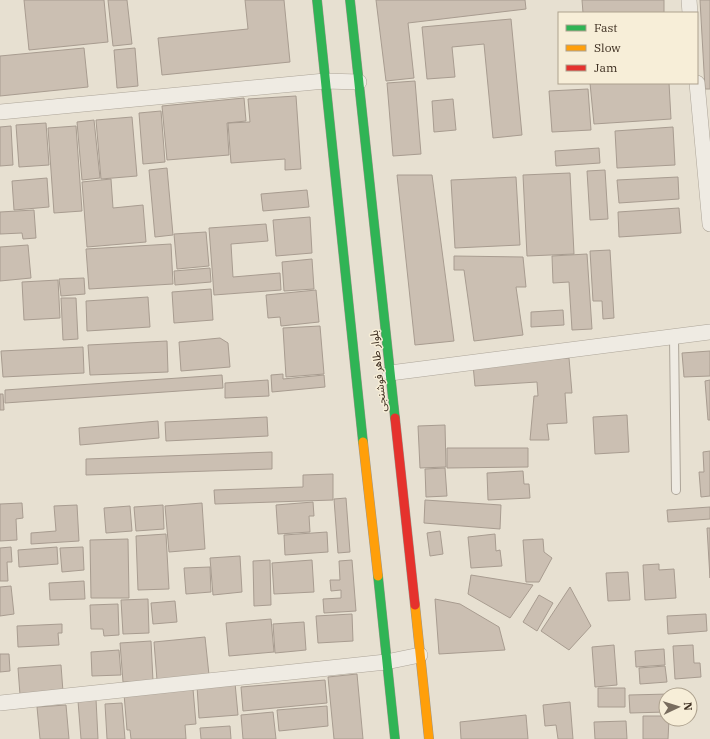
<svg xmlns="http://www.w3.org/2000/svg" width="710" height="739" viewBox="0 0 710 739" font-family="'IBM Plex Serif','Noto Sans Arabic',serif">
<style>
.building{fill:#cbbfb2;stroke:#a89c90}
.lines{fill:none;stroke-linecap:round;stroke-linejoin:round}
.lane-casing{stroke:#ada599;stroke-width:10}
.street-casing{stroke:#ada599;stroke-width:16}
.fast-casing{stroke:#9c958a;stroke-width:10}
.slow-casing{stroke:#9c958a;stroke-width:10}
.jam-casing{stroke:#9c958a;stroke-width:10}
.lane{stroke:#efebe3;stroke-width:8}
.street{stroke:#efebe3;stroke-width:15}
.fast{stroke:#30b455;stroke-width:9}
.slow{stroke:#ff9f0a;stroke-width:9}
.jam{stroke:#e5322d;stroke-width:9}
.labels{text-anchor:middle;stroke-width:3;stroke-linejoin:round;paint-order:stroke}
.street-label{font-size:11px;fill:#3d2e20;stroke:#f7eed8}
</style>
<rect width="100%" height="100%" fill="#e7e0d1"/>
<path class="building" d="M24 0H104L108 42 29 50Z
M108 0H127L132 44 113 46Z
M245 0H284L290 62 162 75 158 38 248 29Z
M376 0H525L526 9 408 23 414 78 386 81Z
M582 0H664V13H583Z
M700 0H710V89H705Z
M511 19 522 135 493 138 484 44 452 47 455 77 427 79 422 27Z
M84 48 88 87 0 96V56Z
M135 48 138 86 117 88 114 50Z
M415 81 421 154 393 156 387 83Z
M590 83H669L671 119 594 124Z
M588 89 591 130 552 132 549 91Z
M296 96 301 169 285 170V159L231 163 228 123 250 122 248 99Z
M244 98 246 121 227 123 229 155 167 160 162 106Z
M453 99 456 130 434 132 432 101Z
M161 111 165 162 143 164 139 113Z
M132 117 137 176 101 179 96 120Z
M94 120 100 178 82 180 77 122Z
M46 123 49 165 19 167 16 125Z
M11 126 13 165 0 166V127Z
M76 126 82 211 54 213 48 128Z
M673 127 675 165 617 168 615 131Z
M599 148 600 163 556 166 555 151Z
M167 168 173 235 155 237 149 170Z
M605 170 608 219 590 220 587 171Z
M570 173 574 254 527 256 523 175Z
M397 175H432L454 341 415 345Z
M516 177 520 245 455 248 451 180Z
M678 177 679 199 619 203 617 180Z
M47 178 49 207 14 210 12 181Z
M111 179 113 208 143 205 146 242 87 247 82 182Z
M307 190 309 207 263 211 261 194Z
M679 208 681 233 619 237 618 212Z
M34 210 36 238 23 239 22 233 0 234V212Z
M310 217 312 253 276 256 273 220Z
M266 224 268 241 231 244 233 277 280 273 281 290 214 295 209 228Z
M206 232 209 266 177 269 174 234Z
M171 244 173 284 89 289 86 249Z
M28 245 31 278 0 281V247Z
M610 250 614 318 603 319 602 301H593L590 251Z
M587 254 592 329 572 330 569 282 553 283 552 256Z
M454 256 523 257 526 287H516L523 335 474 341 464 270H454Z
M312 259 314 289 284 291 282 262Z
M210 268 211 282 175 285 174 271Z
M84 278 85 294 61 296 59 279Z
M58 280 60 318 24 320 22 282Z
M211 289 213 320 174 323 172 292Z
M316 290 319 322 281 326 280 317 268 318 266 295Z
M148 297 150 327 87 331 86 301Z
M61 298H76L78 339 63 340Z
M563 310 564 325 531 327V312Z
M320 326 324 374 286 377 283 328Z
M220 338 228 343 230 367 181 371 179 342Z
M167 341 168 372 90 375 88 345Z
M83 347 84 373 3 377 1 351Z
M710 351V376L684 377 682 353Z
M569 358 572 393H565L567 423 547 424 549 440H530L534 396H538L537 382 475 386 473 365Z
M283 374V379L324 375 325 387 272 392 271 375Z
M222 375 223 388 5 403V390Z
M268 380 269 396 225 398V383Z
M710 380V420H708L705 381Z
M0 394H3L4 410H0Z
M627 415 629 452 595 454 593 417Z
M267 417 268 436 166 441 165 422Z
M158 421 159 438 80 445 79 428Z
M445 425 446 467 420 468 418 426Z
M447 448H528V467L447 468Z
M710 451V496L701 497 699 472H704L703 452Z
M272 452V469L86 475V459Z
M445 468 447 496 426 497 425 469Z
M523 471 524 484H529L530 498 488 500 487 473Z
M333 474V500L215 504 214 490 303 487V475Z
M346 498 350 552 338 553 334 499Z
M425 500 501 505 500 529 424 523Z
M313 502 314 516H309L310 532 278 534 276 505Z
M22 503 23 518 16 519 17 540 0 541V504Z
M202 503 205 549 169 552 165 506Z
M77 505 79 541 31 544V533L56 531 54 506Z
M163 505 164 529 136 531 134 507Z
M130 506 132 531 106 533 104 508Z
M710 507V519L668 522 667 510Z
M707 528H710V578Z
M440 531 443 554 430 556 427 533Z
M327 532 328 552 285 555 284 535Z
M166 534 169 589 138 590 136 536Z
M495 534 496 551 500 550 502 566 471 568 468 537Z
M128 539 129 598H91L90 540Z
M543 539 544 552 552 558 539 582H526L523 540Z
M11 547 12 562H7L8 581H0V548Z
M57 547 58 564 19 567 18 550Z
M83 547 84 570 62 572 60 548Z
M240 556 242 592 213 595 210 558Z
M270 560 271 605 254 606 253 561Z
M312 560 314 592 274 594 272 563Z
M352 560 356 611 324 613 323 599 341 598V590L331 591 330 580H340L339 561Z
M659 564V570L674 569 676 598 645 600 643 565Z
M210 567 211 592 186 594 184 568Z
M628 572 630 600 608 601 606 573Z
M471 575 533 585 510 618 468 594Z
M84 581 85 599 50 600 49 583Z
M11 586 14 614 0 616V587Z
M570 587 591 626 569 650 541 631Z
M539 595 553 603 537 631 523 622Z
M148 599 149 633 123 634 121 600Z
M435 599 460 604 499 627 505 650 439 654Z
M175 601 177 622 153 624 151 603Z
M118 604 119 635 104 636 103 629H91L90 605Z
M352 614 353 641 318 643 316 616Z
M706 614 707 631 668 634 667 616Z
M271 619 274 652 229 656 226 623Z
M304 622 306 650 275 653 273 624Z
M62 624V633H58L59 645 18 647 17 626Z
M205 637 209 675 157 680 154 642Z
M151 641 153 681 123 682 120 643Z
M614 645 617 685 595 687 592 647Z
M693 645 694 663H700L701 677 675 679 673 646Z
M664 649 665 665 636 667 635 651Z
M119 650 121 675 92 676 91 652Z
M0 654H9L10 671 0 672Z
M61 665 63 692 20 695 18 668Z
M665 666 667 682 640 684 639 668Z
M357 674 363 739H334L328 677Z
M325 680 327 703 243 711 241 687Z
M235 683 238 715 199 718 197 686Z
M598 688H625V707H598Z
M193 689 196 724 185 725 186 739H131L130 730H127L124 694Z
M669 694V695H666V712L630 713 629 695Z
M96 699 98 739H81L78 701Z
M570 702 573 739H558L556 725 545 726 543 705Z
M122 703 125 739H107L105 704Z
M66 705 69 739H40L37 707Z
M327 706 328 726 279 731 277 710Z
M273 712 276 739H243L241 715Z
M526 715 528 739H461L460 722Z
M643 716H666V719H669L668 739H643Z
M626 721 627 739H595L594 722Z
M230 726 231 739H201L200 728Z"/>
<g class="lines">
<g class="lane-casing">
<path id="lane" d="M674 337 676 490"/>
</g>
<g class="street-casing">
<path id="street" d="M689 0 690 13
M697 83 710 224
M0 112 325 81 359 82
M390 373 710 332
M0 703 386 662 420 655"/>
</g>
<g class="fast-casing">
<path id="fast" d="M317 0 363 442
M350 0 395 418
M378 576 395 739"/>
</g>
<g class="slow-casing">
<path id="slow" d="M363 442 378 576
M415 605 429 739"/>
</g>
<g class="jam-casing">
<path id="jam" d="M395 418 415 605"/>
</g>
<use href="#lane" class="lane"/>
<use href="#street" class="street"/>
<use href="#fast" class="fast"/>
<use href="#slow" class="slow"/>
<use href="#jam" class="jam"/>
</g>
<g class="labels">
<g class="street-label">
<text transform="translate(378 371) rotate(-96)" y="4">بلوار طاهر فوشنجی</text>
</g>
</g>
<rect x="558" y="12" width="140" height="72" fill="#f7eed8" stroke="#ada18e"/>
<rect x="566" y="25" width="20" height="6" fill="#30b455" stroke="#ada18e"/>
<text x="594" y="32" font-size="12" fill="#3d2e20">Fast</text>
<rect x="566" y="45" width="20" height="6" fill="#ff9f0a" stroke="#ada18e"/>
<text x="594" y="52" font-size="12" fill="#3d2e20">Slow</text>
<rect x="566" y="65" width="20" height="6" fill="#e5322d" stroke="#ada18e"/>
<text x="594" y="72" font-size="12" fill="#3d2e20">Jam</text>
<g transform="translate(678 707) rotate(86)"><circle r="19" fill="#f7eed8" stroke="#ada18e"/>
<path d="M0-3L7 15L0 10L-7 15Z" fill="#786c5e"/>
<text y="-6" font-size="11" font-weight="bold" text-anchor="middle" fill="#3d2e20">N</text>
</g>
</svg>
